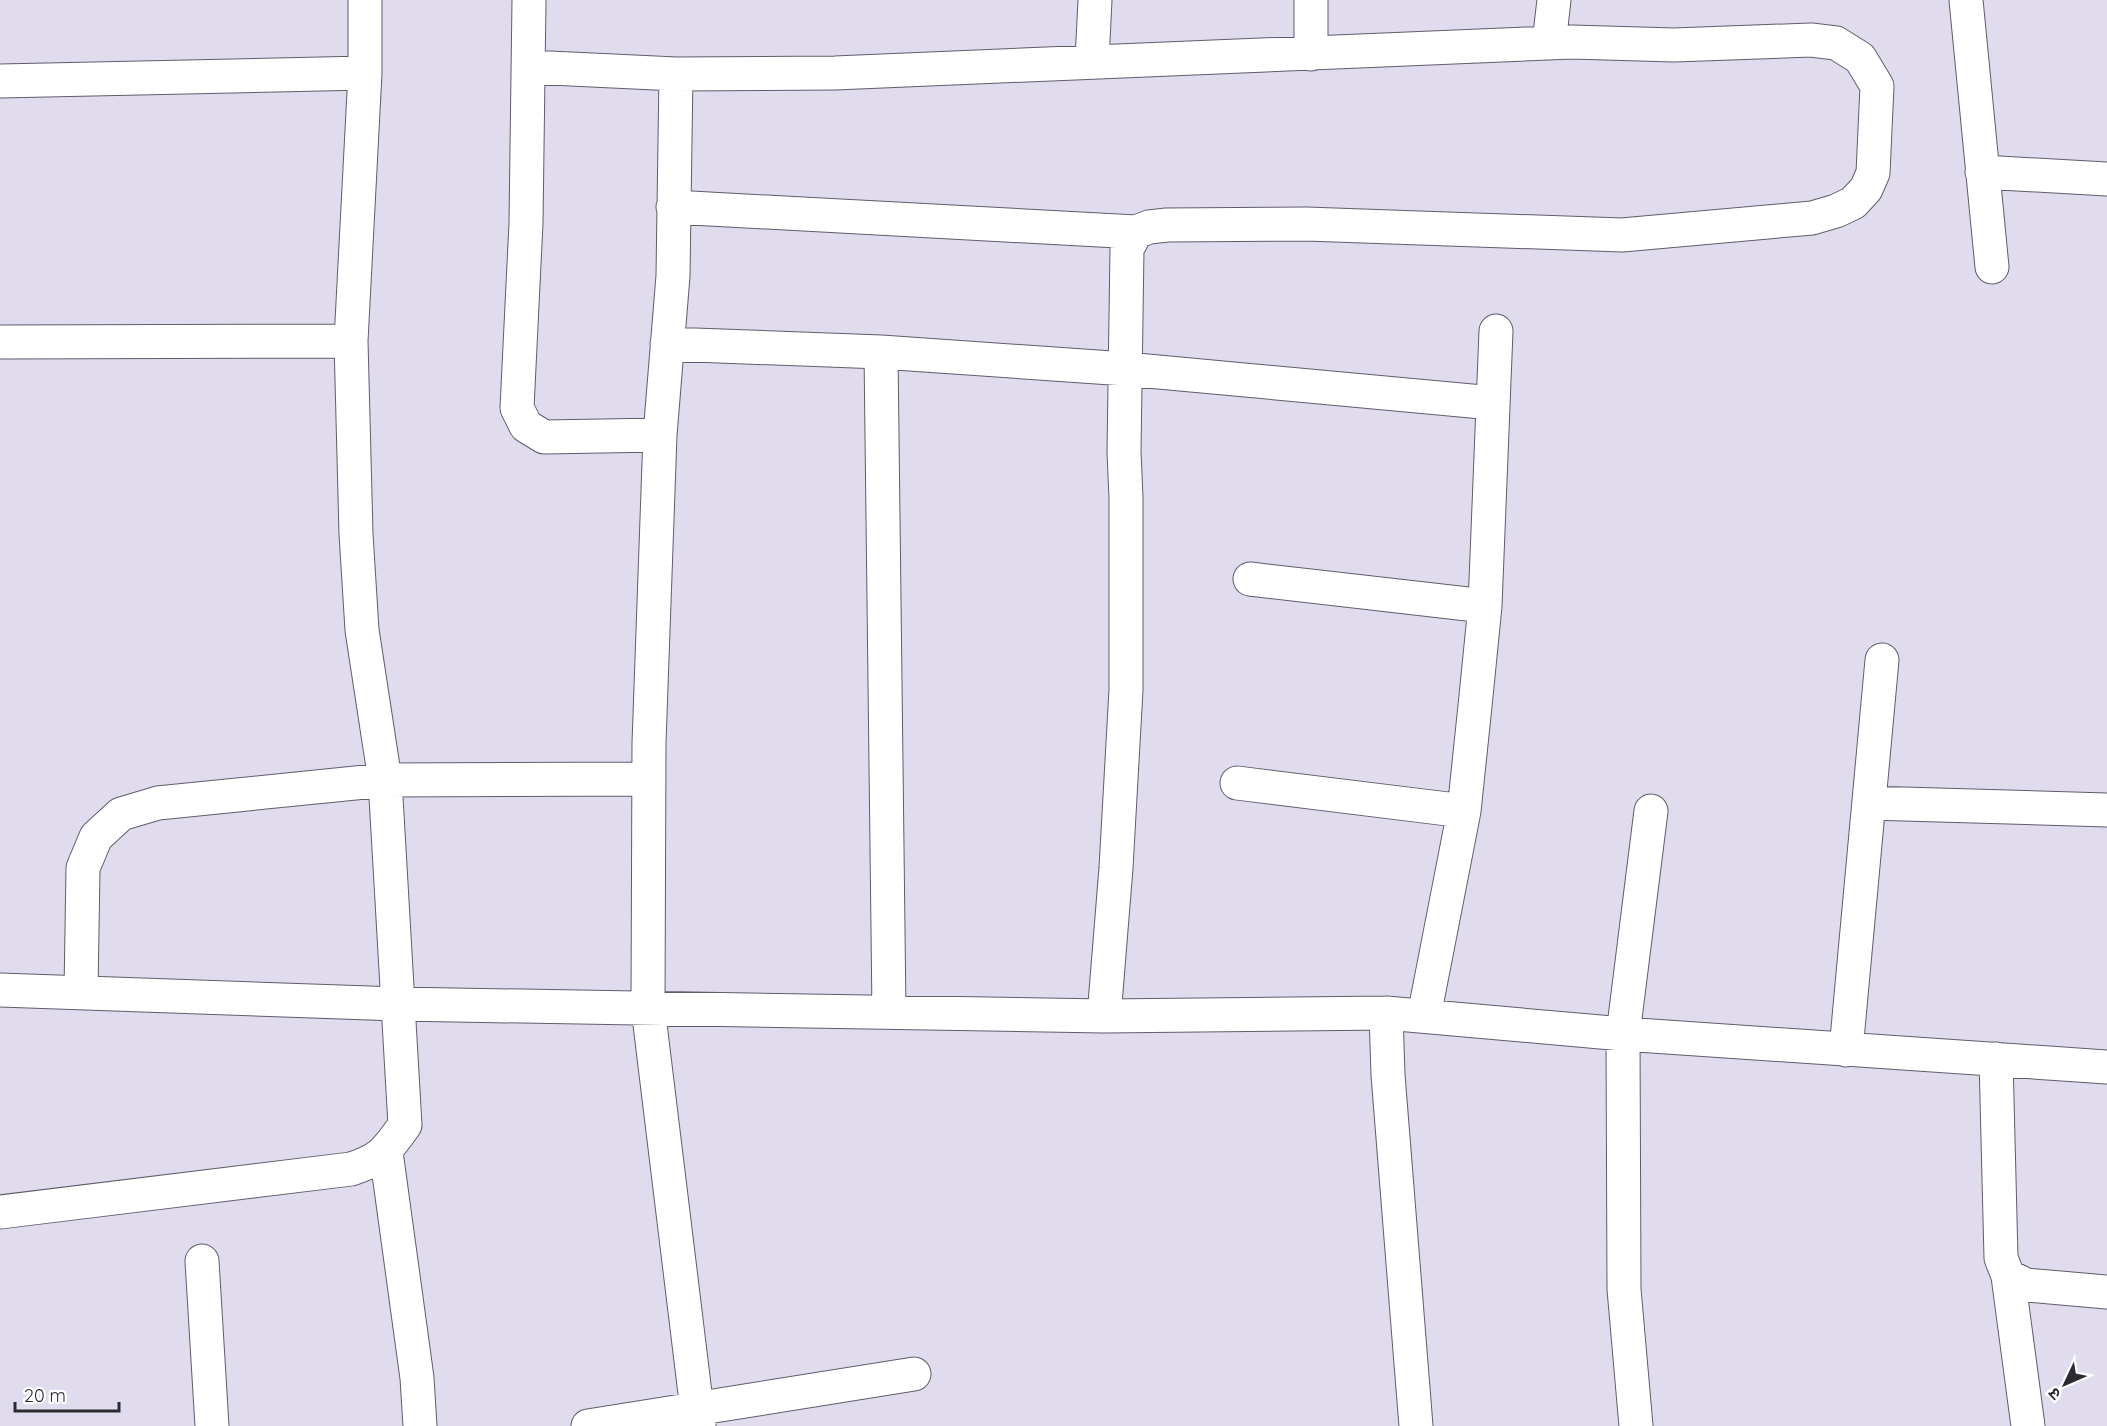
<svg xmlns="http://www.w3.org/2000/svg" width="2107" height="1426" viewBox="0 0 2107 1426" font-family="Quicksand,'Noto Sans Devanagari',sans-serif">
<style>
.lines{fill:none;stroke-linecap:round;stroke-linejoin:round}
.street-casing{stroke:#605c6b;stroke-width:35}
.street{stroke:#fff;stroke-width:33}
</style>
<rect width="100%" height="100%" fill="#e0dced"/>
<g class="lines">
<g class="street-casing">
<path id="street" d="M529 0 526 223 517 408 526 426 544 437 660 435
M1966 0 1992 267
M1549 43 1554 0
M1311 54V0
M1092 61 1095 0
M529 67 676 74 835 73 1572 42 1674 45 1811 40 1836 43 1860 58 1877 86 1873 173 1866 189 1853 203 1836 211 1812 218 1622 235 1306 224 1167 225 1149 227 1136 232 1127 249 1124 452 1126 498V690L1116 868 1104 1016
M676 74 673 276 660 435 649 743 648 1008 699 1426
M0 81 365 73
M1982 172 2107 179
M673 207 1136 232
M0 342 351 341
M667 344 881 352 1126 369 1493 403
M881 352 889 1012
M1250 579 1485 606
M1237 783 1464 811
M1869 803 2107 810
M0 990 398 1004 1104 1016 1386 1013 1623 1034 2107 1067
M81 992 83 868 96 837 121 814 158 803 385 780 649 779
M1386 1013 1388 1075 1416 1426
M1424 1016 1464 811 1475 706 1485 606 1496 331
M1846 1050 1882 660
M1996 1059 2001 1258 2008 1276 2026 1285 2107 1292
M386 1152 417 1378 420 1426
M0 1212 351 1169C382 1159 386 1151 405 1125L385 780 362 630 356 534 351 341 365 73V0
M202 1261 212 1426
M2008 1276 2028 1426
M588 1426 914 1374
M1636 1426 1624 1289 1623 1034 1651 811"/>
</g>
<use href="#street" class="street"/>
</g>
<g transform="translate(2065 1384) rotate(226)" stroke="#ffffff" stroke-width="4.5" paint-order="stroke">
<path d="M0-4.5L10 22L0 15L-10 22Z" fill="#2c2a31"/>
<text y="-9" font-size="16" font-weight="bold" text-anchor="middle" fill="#2c2a31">उ</text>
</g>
<path d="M15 1402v9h104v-9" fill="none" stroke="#2c2a31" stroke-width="3"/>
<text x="24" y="1402" font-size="18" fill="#2c2a31" stroke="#ffffff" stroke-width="4.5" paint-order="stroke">20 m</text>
</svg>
